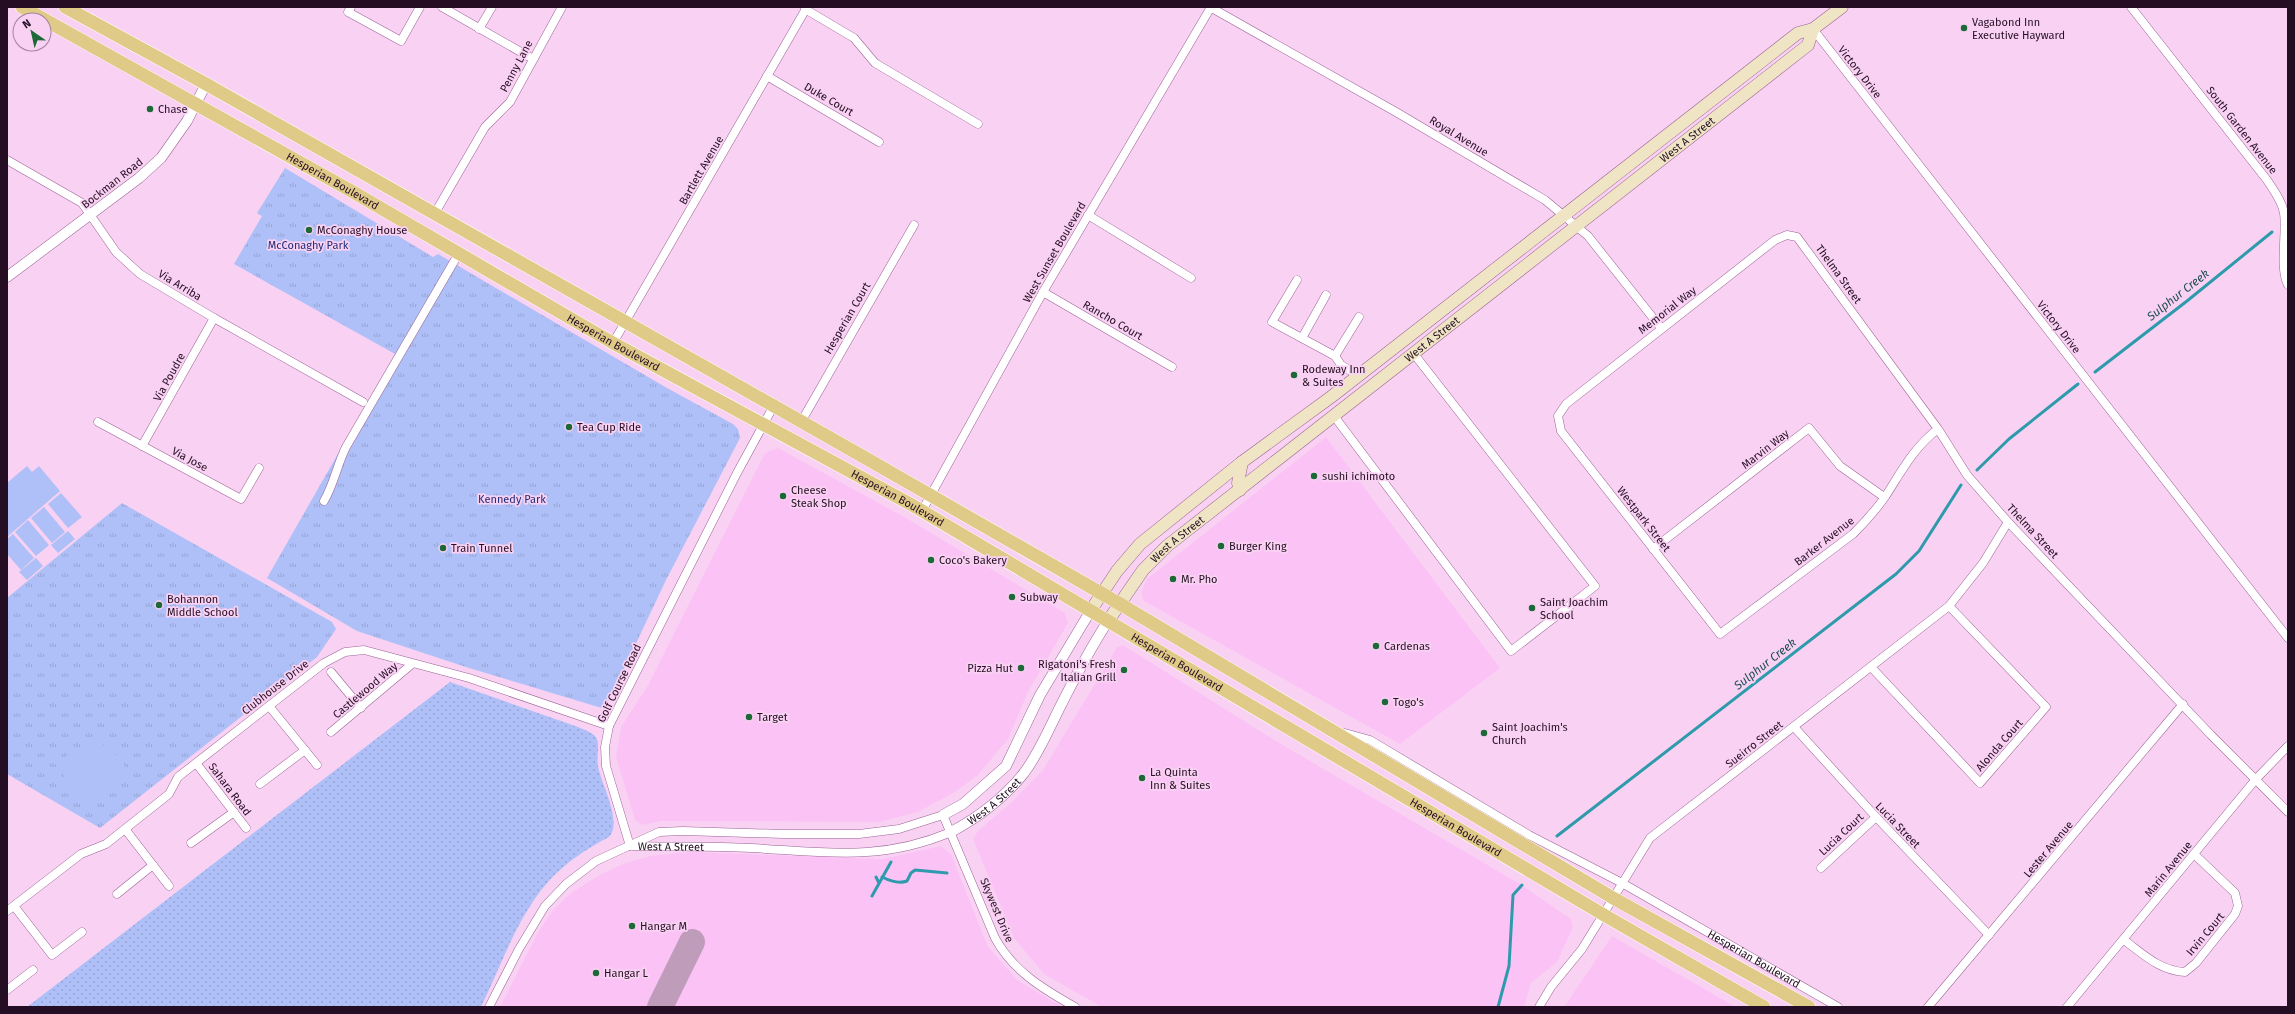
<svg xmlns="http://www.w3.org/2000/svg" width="2295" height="1014" viewBox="0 0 2295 1014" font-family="'Fira Sans',sans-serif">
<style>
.built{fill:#fbc3f5}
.grass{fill:url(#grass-dots)}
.park{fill:url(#park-tufts)}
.pitch{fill:#aec0f7}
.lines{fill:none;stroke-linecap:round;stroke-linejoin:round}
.stream{stroke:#2e9aab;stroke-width:3}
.taxiway{stroke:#bf9cba;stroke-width:26}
.minor-casing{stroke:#9b6295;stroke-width:9}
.tertiary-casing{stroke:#9b6295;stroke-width:11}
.secondary-casing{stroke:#9b6295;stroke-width:13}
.primary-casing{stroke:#fff;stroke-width:14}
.minor{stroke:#fff;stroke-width:8}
.tertiary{stroke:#fff;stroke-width:10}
.secondary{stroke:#efe5c4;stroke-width:12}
.primary{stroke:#e0ca88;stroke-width:13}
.poi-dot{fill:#1d6836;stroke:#f9d2f3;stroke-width:1.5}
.labels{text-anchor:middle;stroke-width:3.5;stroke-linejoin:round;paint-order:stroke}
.poi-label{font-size:11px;fill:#250e23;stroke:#f9d2f3;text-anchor:start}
.street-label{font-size:11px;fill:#250e23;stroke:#f9d2f3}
.park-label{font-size:11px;fill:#202d77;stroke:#f9d2f3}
.water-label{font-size:12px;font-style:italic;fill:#214e56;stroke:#f9d2f3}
</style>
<defs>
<pattern id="grass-dots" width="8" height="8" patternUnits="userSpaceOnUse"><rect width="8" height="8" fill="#aec0f7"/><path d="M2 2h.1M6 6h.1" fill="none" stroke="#96a4d3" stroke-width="1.8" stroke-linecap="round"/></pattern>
<pattern id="park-tufts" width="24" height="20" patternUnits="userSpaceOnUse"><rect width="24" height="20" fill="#aec0f7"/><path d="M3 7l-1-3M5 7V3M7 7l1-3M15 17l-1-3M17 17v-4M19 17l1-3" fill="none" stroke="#96a4d3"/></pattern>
</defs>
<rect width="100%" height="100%" fill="#f9d2f3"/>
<path class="built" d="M1326 437 1500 668 1400 744 1144 601 1141 593 1147 579Z
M778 448 906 518 1065 613 1068 623 1028 692 1008 739 978 775 955 792 918 812 880 822 661 821 642 825 635 820 616 757 621 727 647 687 765 453Z
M1123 645 1276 741 1520 884 1571 919 1573 927 1557 962 1531 983 1524 1007H1102L1044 974 1014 938 973 839 978 831 1012 802 1043 770 1117 647Z
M941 846 951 854 988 947 1017 980 1063 1007H500L537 934 553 910 571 893 601 874 628 862 651 856 688 852 882 859Z
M1612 936 1736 1007H1564Z"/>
<path class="grass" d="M450 682 578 727C583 729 591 732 595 736 601 743 596 757 598 766 601 784 623 822 609 837 586 849 565 863 548 882 517 917 501 966 481 1007H27Z"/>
<path class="park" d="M285 168 433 257 438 254 667 388 733 424 738 429 740 438 666 580 605 709 469 668 357 631 267 578 395 354 234 264 262 216 257 213Z
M122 503 332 622 336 629 317 657 100 828 7 774V598Z"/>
<path class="pitch" d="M27 466 32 472 39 466 60 491 7 537V483Z
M61 493 82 517 68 528 48 504Z
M44 507 65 532 52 543 31 518Z
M28 520 49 545 36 556 15 532Z
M68 531 75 539 58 553 51 545Z
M13 534 34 558 21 570 7 554V539Z
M36 558 43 566 27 580 19 572Z
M100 742 116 755 131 775 92 806 85 804 55 764 85 743Z"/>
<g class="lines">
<path class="stream" d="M2095 372 2187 301 2272 232
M1977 470 2009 439 2078 384
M1557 836 1896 574 1919 551 1961 485
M876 877 879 883
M882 877C890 881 899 884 907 881L911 873 915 870 947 873
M872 896 891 862
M1498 1007 1509 966 1513 895 1522 885"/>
<path class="taxiway" d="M660 1007 692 942"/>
<g class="minor-casing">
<g id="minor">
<path d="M351 7 348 12 401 41 420 7"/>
<path d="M442 7 533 59"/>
<path d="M1210 7 1396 112 1545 200 1588 236 1661 328"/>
<path d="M2131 7 2267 180C2274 191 2282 201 2284 213 2287 233 2279 268 2288 285"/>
<path d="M805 9 854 38 875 63 978 124"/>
<path d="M479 29 492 7"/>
<path d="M1813 29 2288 638"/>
<path d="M767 76 879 142"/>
<path d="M7 160 82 203 116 252 140 274 214 318 363 402"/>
<path d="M435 213 485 127 510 102 562 7"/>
<path d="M1088 215 1191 278"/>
<path d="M1297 280 1272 322 1335 356 1341 365 1359 376"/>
<path d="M1043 292 1172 367"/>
<path d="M1302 338 1326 295"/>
<path d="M613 343 807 7"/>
<path d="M1335 356 1359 317"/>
<path d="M1334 416 1511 651 1595 586 1414 354"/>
<path d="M98 422 241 499 259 468"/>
<path d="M801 422 914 225"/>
<path d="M1938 429C1914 447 1901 472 1885 497 1875 511 1865 522 1853 534L1720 634 1561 431 1558 416 1566 404 1775 240 1787 235 1797 237 1938 429 1967 475 2008 522 2211 735 2288 812"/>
<path d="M142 446 214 318"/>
<path d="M324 501C334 484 337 465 346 447L459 253"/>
<path d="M922 511 1043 292 1211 7"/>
<path d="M1653 549 1809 428 1840 466 1884 497"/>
<path d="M1871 667 1980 783 2046 707 1949 606"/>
<path d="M331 672 361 708"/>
<path d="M269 706 317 765"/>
<path d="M1794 727 1876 817 1989 935"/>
<path d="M331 732 412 664"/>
<path id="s1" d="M1345 733 1370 740 1529 835 1622 883 1838 1007"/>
<path d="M196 763 246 828"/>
<path d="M260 784 305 750"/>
<path d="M125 829 169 886"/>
<path d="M191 843 234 812"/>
<path d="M630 846 606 766 605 747 609 726 737 473 773 407"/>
<path id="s2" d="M633 846C672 847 712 846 751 848 825 852 880 862 951 832"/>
<path d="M1821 868 1876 817"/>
<path d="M117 894 153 865"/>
<path d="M14 906 52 955 82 932"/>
<path d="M7 911 81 854 106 844 169 794 178 777 324 663 345 652 364 650 469 678 609 726"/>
<path d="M2124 940C2143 954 2160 971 2185 972L2196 963 2235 914 2238 906 2235 893 2194 854"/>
<path d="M7 990 33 970"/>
<path d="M489 1007 519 949 545 906 566 884 596 861 659 832 683 831 783 834H859L899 829 943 815 995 938C1013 971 1043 989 1075 1007"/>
<path d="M1539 1007 1551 987 1582 949 1650 838 1949 606 1983 563 2008 522"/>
<path d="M1928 1007 2183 704"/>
<path d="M2067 1007 2256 779 2288 746"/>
</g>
</g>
<g class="tertiary-casing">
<g id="tertiary">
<path d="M7 277 139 178 161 158 187 121 206 84"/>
<path d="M943 815 963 804 1006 766 1040 695 1091 610"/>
<path id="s3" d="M951 832C979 817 1004 798 1024 773 1039 753 1048 731 1059 709 1074 679 1090 649 1108 621"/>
</g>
</g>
<g class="secondary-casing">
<g id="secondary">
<path d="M1240 490 1238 483 1242 462"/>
<path d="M1091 610 1117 571 1140 544 1242 462 1331 397 1798 33 1813 29 1842 7"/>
<path id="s4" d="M1108 621 1143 570 1167 546 1808 45 1813 29"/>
</g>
</g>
<g class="primary-casing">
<g id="primary">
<path id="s5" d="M22 7 353 192 613 343 912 505 1604 915 1764 1007"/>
<path d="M65 7 206 84 862 456 1120 604 1613 898 1809 1007"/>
</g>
</g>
<use href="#minor" class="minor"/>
<use href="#tertiary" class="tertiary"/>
<use href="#secondary" class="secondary"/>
<use href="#primary" class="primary"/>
</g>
<g class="poi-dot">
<circle cx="1964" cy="28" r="4"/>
<circle cx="150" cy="109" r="4"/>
<circle cx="309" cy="230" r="4"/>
<circle cx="1294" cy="375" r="4"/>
<circle cx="569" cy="427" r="4"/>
<circle cx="1314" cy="476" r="4"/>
<circle cx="783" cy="496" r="4"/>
<circle cx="1221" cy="546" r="4"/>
<circle cx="443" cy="548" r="4"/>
<circle cx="931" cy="560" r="4"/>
<circle cx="1173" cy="579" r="4"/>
<circle cx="1012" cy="597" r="4"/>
<circle cx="159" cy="605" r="4"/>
<circle cx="1532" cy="608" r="4"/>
<circle cx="1376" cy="646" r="4"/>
<circle cx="1021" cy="668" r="4"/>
<circle cx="1124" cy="670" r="4"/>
<circle cx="1385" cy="702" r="4"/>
<circle cx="749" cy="717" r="4"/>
<circle cx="1484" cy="733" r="4"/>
<circle cx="1142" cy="778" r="4"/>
<circle cx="632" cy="926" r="4"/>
<circle cx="596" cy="973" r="4"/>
</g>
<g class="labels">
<g class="poi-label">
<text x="1972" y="26">Vagabond Inn<tspan x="1972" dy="13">Executive Hayward</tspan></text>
<text x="158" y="113">Chase</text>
<text x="317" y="234">McConaghy House</text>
<text x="1302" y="373">Rodeway Inn<tspan x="1302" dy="13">&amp; Suites</tspan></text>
<text x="577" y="431">Tea Cup Ride</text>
<text x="1322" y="480">sushi ichimoto</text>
<text x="791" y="494">Cheese<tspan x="791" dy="13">Steak Shop</tspan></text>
<text x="1229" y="550">Burger King</text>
<text x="451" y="552">Train Tunnel</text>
<text x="939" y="564">Coco's Bakery</text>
<text x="1181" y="583">Mr. Pho</text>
<text x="1020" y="601">Subway</text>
<text x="167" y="603">Bohannon<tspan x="167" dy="13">Middle School</tspan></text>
<text x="1540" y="606">Saint Joachim<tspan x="1540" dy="13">School</tspan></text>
<text x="1384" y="650">Cardenas</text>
<text x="1116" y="668" text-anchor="end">Rigatoni's Fresh<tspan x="1116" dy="13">Italian Grill</tspan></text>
<text x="1013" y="672" text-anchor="end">Pizza Hut</text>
<text x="1393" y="706">Togo's</text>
<text x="757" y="721">Target</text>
<text x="1492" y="731">Saint Joachim's<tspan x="1492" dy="13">Church</tspan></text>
<text x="1150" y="776">La Quinta<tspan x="1150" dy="13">Inn &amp; Suites</tspan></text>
<text x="640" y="930">Hangar M</text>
<text x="604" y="977">Hangar L</text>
</g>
<g class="street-label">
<text transform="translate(516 66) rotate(-62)" y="4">Penny Lane</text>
<text transform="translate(1860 72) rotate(52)" y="4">Victory Drive</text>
<text transform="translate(829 99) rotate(30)" y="4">Duke Court</text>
<text transform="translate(2242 130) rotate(52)" y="4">South Garden Avenue</text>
<text transform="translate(1459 136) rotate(31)" y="4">Royal Avenue</text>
<text dy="4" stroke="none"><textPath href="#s4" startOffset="756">West A Street</textPath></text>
<text transform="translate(701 170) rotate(-60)" y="4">Bartlett Avenue</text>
<text dy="4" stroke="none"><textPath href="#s5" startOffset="356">Hesperian Boulevard</textPath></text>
<text transform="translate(112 183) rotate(-38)" y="4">Bockman Road</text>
<text transform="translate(1054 252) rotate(-60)" y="4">West Sunset Boulevard</text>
<text transform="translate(1839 274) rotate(54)" y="4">Thelma Street</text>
<text transform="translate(180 285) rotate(31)" y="4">Via Arriba</text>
<text transform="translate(1667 310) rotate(-38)" y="4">Memorial Way</text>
<text transform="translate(847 318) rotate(-60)" y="4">Hesperian Court</text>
<text transform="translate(1113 320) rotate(30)" y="4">Rancho Court</text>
<text transform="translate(2059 327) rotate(52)" y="4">Victory Drive</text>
<text dy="4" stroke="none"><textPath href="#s4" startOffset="432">West A Street</textPath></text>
<text dy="4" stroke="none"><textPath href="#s5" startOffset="680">Hesperian Boulevard</textPath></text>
<text transform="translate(169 377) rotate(-61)" y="4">Via Poudre</text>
<text transform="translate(1765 449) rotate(-38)" y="4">Marvin Way</text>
<text transform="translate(190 459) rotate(28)" y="4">Via Jose</text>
<text dy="4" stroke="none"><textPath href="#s5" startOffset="1004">Hesperian Boulevard</textPath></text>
<text transform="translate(1644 519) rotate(52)" y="4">Westpark Street</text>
<text transform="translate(2033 531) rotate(47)" y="4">Thelma Street</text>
<text dy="4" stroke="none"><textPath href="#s4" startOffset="108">West A Street</textPath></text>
<text transform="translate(1824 541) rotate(-38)" y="4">Barker Avenue</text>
<text dy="4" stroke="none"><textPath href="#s5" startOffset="1328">Hesperian Boulevard</textPath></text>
<text transform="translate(619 683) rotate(-64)" y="4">Golf Course Road</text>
<text transform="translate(275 687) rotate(-38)" y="4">Clubhouse Drive</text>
<text transform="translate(365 690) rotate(-40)" y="4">Castlewood Way</text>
<text transform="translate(1754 744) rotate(-38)" y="4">Sueirro Street</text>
<text transform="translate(1999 745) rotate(-49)" y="4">Alonda Court</text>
<text transform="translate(230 789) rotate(53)" y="4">Sahara Road</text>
<text dy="4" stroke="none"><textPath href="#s3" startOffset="53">West A Street</textPath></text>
<text transform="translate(1898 825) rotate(46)" y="4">Lucia Street</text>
<text dy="4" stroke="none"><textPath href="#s5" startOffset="1652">Hesperian Boulevard</textPath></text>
<text transform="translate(1841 834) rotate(-43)" y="4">Lucia Court</text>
<text dy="4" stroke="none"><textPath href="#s2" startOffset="38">West A Street</textPath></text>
<text transform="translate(2048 849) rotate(-50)" y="4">Lester Avenue</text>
<text transform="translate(2168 869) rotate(-51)" y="4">Marin Avenue</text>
<text transform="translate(997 910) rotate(67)" y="4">Skywest Drive</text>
<text transform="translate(2205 934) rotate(-50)" y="4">Irvin Court</text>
<text dy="4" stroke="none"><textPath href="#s1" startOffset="468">Hesperian Boulevard</textPath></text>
</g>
<g class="park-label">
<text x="308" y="249">McConaghy Park</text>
<text x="512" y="503">Kennedy Park</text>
</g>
<g class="water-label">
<text transform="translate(2178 295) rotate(-38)" y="4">Sulphur Creek</text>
<text transform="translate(1765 664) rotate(-38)" y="4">Sulphur Creek</text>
</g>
</g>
<rect width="2295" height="1014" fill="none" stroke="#250e23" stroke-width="16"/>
<g transform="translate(32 32) rotate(326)"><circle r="19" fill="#f9d2f3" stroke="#a484a0"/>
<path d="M0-3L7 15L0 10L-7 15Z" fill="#1d6836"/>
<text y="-6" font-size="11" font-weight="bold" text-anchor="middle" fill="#250e23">N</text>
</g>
</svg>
